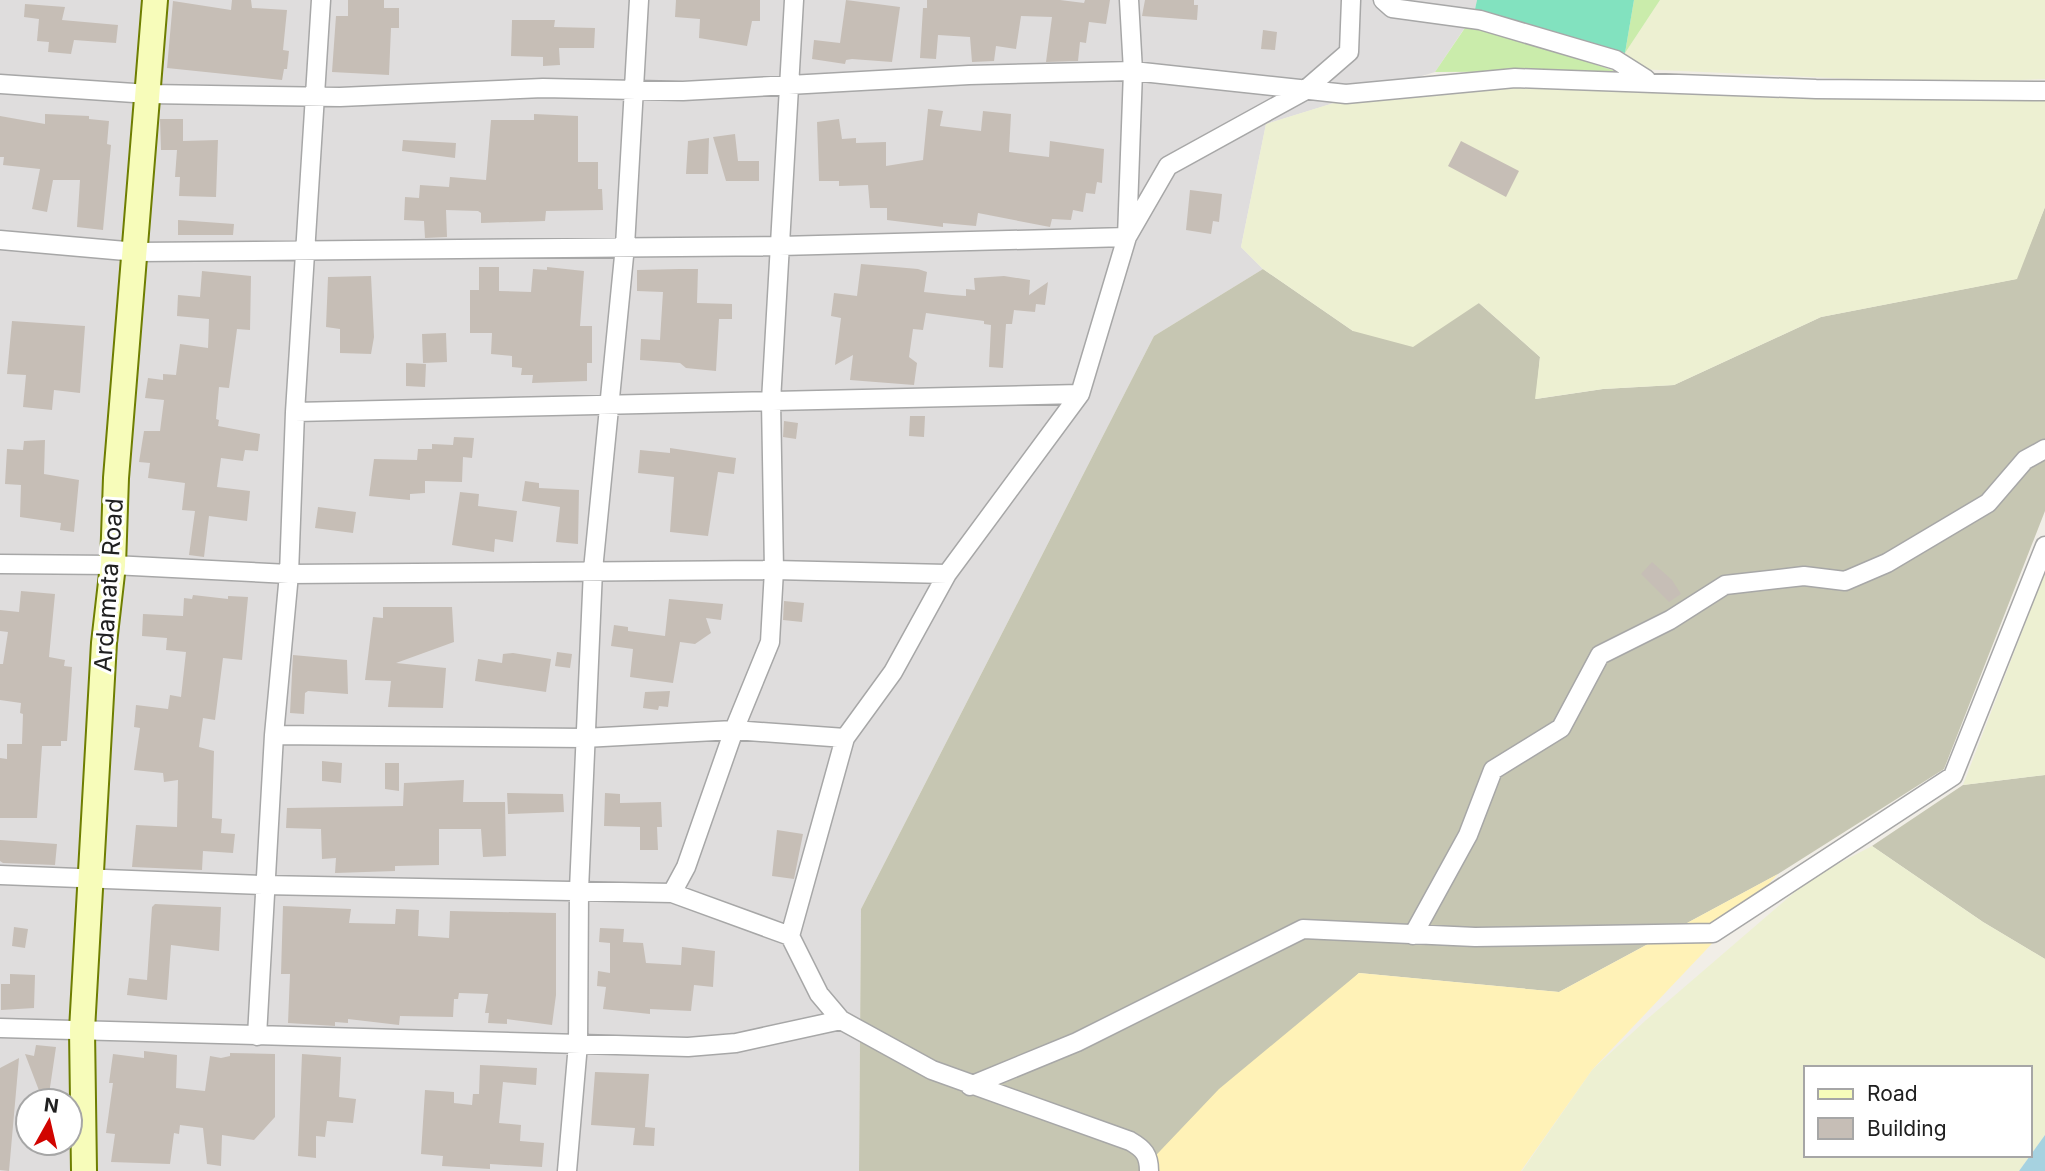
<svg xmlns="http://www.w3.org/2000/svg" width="2045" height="1171" viewBox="0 0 2045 1171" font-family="Inter,sans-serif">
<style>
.residential{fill:#dfdddd;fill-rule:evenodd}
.construction{fill:#c6c6b2}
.farmland{fill:#edf0d2;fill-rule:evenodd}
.grass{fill:#caecab}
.sand{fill:#fff2b7}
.pitch{fill:#82e2bf}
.water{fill:#a6d2e0}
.building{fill:#c6beb6}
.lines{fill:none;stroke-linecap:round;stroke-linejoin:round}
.minor-casing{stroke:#a7a7a7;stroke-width:21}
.secondary-casing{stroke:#6e7e01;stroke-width:28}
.minor{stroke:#fff;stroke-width:18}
.secondary{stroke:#f7fcba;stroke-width:24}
.labels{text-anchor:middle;stroke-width:6;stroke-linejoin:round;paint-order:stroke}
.street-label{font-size:24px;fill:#202020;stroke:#fff}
</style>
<rect width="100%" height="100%" fill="#f1eee7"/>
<path class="residential" d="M0 0H1477L1474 14 1435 72 1266 124 1241 247 1263 269 1154 336 861 909 859 1171H0ZM28 1101H70V1143H28Z"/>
<path class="construction" d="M2045 207V511L1944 769 1778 874 1559 992 1359 973 1141 1171H859L861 909 1154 336 1263 269 1353 331 1479 303 1540 357 1536 399 1603 389 1674 385 1821 317 2016 279Z
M2045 775V959L1983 922 1872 846 1963 785Z"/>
<path class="farmland" d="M1660 0H2045V79L1940 83 1637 69 1625 53Z
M1501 86H1566L1653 93 1885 99 2045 97V207L2017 279 1821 317 1674 385 1603 389 1535 399 1540 357 1479 303 1413 347 1353 331 1263 269 1241 247 1266 124 1353 97Z
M2045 572V775L1963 785Z
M1872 846 1983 922 2045 959V1135L2019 1171H1522L1592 1070 1645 1021 1811 878ZM1805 1068H2029V1155H1805Z"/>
<path class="grass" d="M1634 0H1660L1625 53Z
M1469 22 1615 71 1435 72Z"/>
<path class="sand" d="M1778 874 1592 1070 1521 1171H1141L1219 1089 1359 973 1559 992Z"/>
<path class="pitch" d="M1477 0H1634L1625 53 1474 14Z"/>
<path class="water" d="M2045 1135V1171H2019Z"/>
<path class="building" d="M232 0H251L252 8 287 10 283 50 289 51 287 69H284L282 80 167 68 173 1 231 10Z
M348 0H384V8H399V28H391L389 75 332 72 336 16H348Z
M676 0H760V21H752L747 46 699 38 700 19 675 17Z
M846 0 900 7 892 62 852 59 846 60 845 64 812 59 814 40 840 43Z
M927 0H1060L1084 3 1085 0H1110L1106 24 1089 22 1086 43 1080 42 1078 61 1046 62 1052 17 1021 16 1016 49 996 46 994 61 972 62 970 37 938 35 936 59 920 58 923 8H927Z
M1145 0H1194V5H1198L1197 20 1142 16Z
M25 4 65 7 62 20 118 25 116 43 74 40 71 54 48 52 49 42 37 41 39 19 24 17Z
M512 20H555L554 27 595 28 594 48H559L560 65 543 66V57L511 56Z
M1263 30 1277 32 1275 50 1261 49Z
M928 109 943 111 940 126 981 131 983 111 1011 114 1009 152 1049 157 1050 141 1104 149 1102 183 1097 182 1095 194 1086 193 1083 212 1073 210 1071 220 1052 219 1050 227 978 213 976 226 943 223V227L887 220V208H870L868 185 839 186V181H819L817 122 839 119 842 139 856 138V143L886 142V166L923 160Z
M45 114 89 116V119L109 121 107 144 111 145 103 230 77 227 80 180H53L47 212 32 209 40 169 3 165 4 157H0V116L45 124Z
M534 114 578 116V162H598V189H602L603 210 546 211 545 221 481 223V213L478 211 446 210 447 237 425 238 424 221 404 220 405 197 419 198 420 185 449 187 450 177 486 180 491 120H534Z
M160 119H183V141L218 140 216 197 179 196 180 177H175L177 150H161Z
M735 134 738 161H759V181H726L713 137Z
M709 138 708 174H686L688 141Z
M403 140 456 143 455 158 402 151Z
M1461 141 1519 171 1506 197 1448 166Z
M1190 190 1222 194 1219 222 1213 221 1211 234 1186 230Z
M178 220 234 224 233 235H178Z
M861 264 918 269 927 272 924 292 952 295 966 296V289L975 290 974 278 1004 276 1030 280 1029 295 1048 282 1045 305 1036 304 1035 312 1014 310 1012 324H1006L1003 368 989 367 991 325 984 324V321L926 313 923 330 913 329 909 357 917 363 914 385 850 380 853 355 835 365 841 318 831 316 834 293 857 296Z
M479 267H499V291L531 292 533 269 547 270V267L584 271 580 326H592V363H587V381L532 383 533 375H521L522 368 512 367V356L491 354 492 333H470V290H479Z
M680 269H698L697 303 732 304V319H719L716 371 686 368 680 363 640 360 641 339 660 340 663 292 637 291V270Z
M202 271 251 276 250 330 237 329 229 388 219 387 216 419 219 420 218 426 260 434 258 451 245 450 243 461 221 458 217 487 250 491 247 521 209 516 204 557 189 555 195 511 182 510 185 483 148 478 150 463 139 462 144 431H160L164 400 145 398 148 378 163 380V374L176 375 180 344 208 348 209 319 177 316 178 295 200 297Z
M371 276 374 337 371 354 340 353V329L326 327 328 277Z
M12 321 85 326 80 393 54 390 52 410 23 407 26 375 7 374Z
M446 333 447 362 423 363 422 334Z
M406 363 426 364 425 387 406 386Z
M910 416H925L924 437 909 436Z
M784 421 798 423 796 439 783 437Z
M454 437 474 438 472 458 463 457 462 482 425 481V493L410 494V500L369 496 374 459 417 460 418 449H432V444L453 445Z
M45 440 44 474 79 480 74 532 60 530 61 523 20 517 21 485 5 484 7 449 23 450 24 441Z
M670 448 736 458 734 474 718 472 708 536 670 532 674 477 638 473 640 450 670 453Z
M525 481 539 483V488L579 490 578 544 556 542 560 507 522 501Z
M460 492 479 494 478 506 517 511 513 542 495 539 494 552 452 545Z
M318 507 356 512 353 533 315 528Z
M1652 562 1672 580 1681 594 1669 602 1641 574Z
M21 591 55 594 49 657 65 660 64 666 72 667 67 741H61V746H42L37 818H0V758L7 759V744H22L23 714 20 713 21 703 0 700V664H3L8 632 0 631V610L19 612Z
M193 595 228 599V596L248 597 242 660 223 658 215 720 203 718 199 747 214 751 212 818 222 819 221 833 235 834 233 853 203 851 202 870 132 867 136 825 177 827 178 780 164 782 163 773 134 770 140 728 134 727 136 705 168 709 170 695 181 697 186 652 166 650 167 638 142 636 143 614 183 616 184 598 192 599Z
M669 599 723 604 721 620 706 618 711 633 695 644 680 642 673 683 630 677 633 649 611 646 614 625 628 627V631L665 636Z
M784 601 804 603 802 622 783 620Z
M383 607H452L454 642 396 663 446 668 443 708 388 707 391 681 365 680 373 617 383 618Z
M557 652 572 654 570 668 555 666Z
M513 653 551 659 546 692 475 681 478 659 502 663 503 654Z
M293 655 347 660 348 694 308 691 305 693 304 714 290 713Z
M670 691 668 707 659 706 658 710 643 708 645 692Z
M322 761 342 763 341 783 322 781Z
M385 763H399V791L385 789Z
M464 780 463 802H505L506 856 483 857 481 829H439V865L395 866V871L335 873 336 858 322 859 321 829 286 828 287 808 403 806 404 783Z
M507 793 563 794 564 812 508 814Z
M605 793 620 794V803L661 802 662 827H657L658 850H640V827L604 826Z
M777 830 803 834 794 879 772 876Z
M0 840 57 844 55 865 3 863 0 861Z
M155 904 221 907 219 951 171 945 167 1000 127 995 129 978 147 980 152 907Z
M283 906 351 909 349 923 395 924 396 909 419 910 418 936 449 938 450 911 556 913V995L552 1025 507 1019V1024L488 1023 489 1013H485L488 994 459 993 458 999H454L453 1017 400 1016 399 1025 348 1019V1023L335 1022V1026L288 1023 290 974H281Z
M14 927 28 929 25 948 12 946Z
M600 928 624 929 623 942 643 943 646 963 681 965 682 947 715 951 713 987 694 985 691 1011 650 1009V1014L603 1009 606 987 597 986 598 971 610 973V943L599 942Z
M10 974 35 975 34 1008 1 1010V984H10Z
M36 1045 56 1047 48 1101H43L25 1054 34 1056Z
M144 1051 177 1055 176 1088 205 1091 210 1056 221 1058 230 1056V1053L275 1054V1117L254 1140 222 1135 221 1166 207 1164 203 1128 180 1125 179 1134 174 1133 170 1164 111 1162 115 1134 106 1133 113 1083H109L113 1054 144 1058Z
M302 1054 341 1057 339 1097 356 1099 353 1123 327 1121 325 1137 316 1136V1158L298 1156Z
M19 1058 9 1171 0 1170V1068Z
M480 1065 537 1068 536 1085 503 1082 499 1123 521 1125 520 1141 544 1143 542 1167 490 1164V1169L442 1166 443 1156 421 1154 425 1090 454 1092V1103L472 1105 473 1094H479Z
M595 1072 649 1074 645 1127 655 1128 654 1146 633 1145 635 1128 591 1125Z"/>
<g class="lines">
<g class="minor-casing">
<path id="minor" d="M1383 0 1392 8 1480 20 1616 60 1646 79
M0 84 149 94 340 97 543 88 683 91 969 75 1133 71 1346 94 1515 78 1816 89 2045 91
M0 240 137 252 780 246 1127 237 1168 166 1304 91 1349 52 1351 0
M295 412 1080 394
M0 564 113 565 289 574 774 570 947 574
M274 735 584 738 734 730 845 738
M0 875 263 885 672 893 790 936 819 994 841 1020 932 1070 1130 1141C1144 1149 1149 1155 1149 1171
M672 893 686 867 734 730 770 642 774 570 771 401 794 0
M1413 935 1468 835 1493 770 1561 728 1600 655 1670 620 1725 585 1804 576 1845 581 1887 563 1988 503 2025 460 2045 449
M790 936 845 738 893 672 947 574 1080 394 1127 237 1133 71 1129 0
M0 1028 688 1047 736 1043 841 1020
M257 1036 274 735 289 574 295 412 321 0
M970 1086 1077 1042 1303 929 1475 937 1713 933 1953 776 2045 546
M567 1171 578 1044 579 890 593 570 625 246 639 0"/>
</g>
<g class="secondary-casing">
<path id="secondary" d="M84 1171 82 1030 104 643 113 565 116 478 155 0"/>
</g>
<use href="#minor" class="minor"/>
<use href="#secondary" class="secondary"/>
</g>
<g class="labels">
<g class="street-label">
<text transform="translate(109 585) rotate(-86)" y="8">Ardamata Road</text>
</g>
</g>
<rect x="1804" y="1066" width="228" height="91" fill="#ffffff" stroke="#a6a6a6" stroke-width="2"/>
<rect x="1818" y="1089" width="35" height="10" fill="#f7fcba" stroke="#a6a6a6" stroke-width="2"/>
<text x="1867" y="1101" font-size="21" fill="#202020">Road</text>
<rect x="1818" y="1118" width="35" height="21" fill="#c6beb6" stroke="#a6a6a6" stroke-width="2"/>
<text x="1867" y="1136" font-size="21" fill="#202020">Building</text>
<g transform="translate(49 1122) rotate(8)"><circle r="33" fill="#ffffff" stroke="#a6a6a6" stroke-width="2"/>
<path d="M0-5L12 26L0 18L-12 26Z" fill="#d10400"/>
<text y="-10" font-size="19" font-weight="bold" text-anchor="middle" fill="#202020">N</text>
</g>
</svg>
